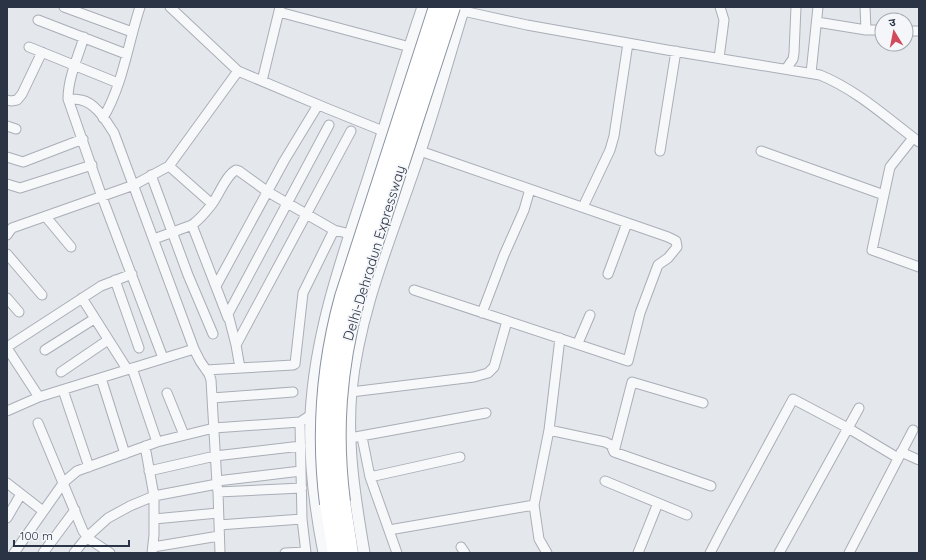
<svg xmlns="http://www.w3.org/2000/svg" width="926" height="560" viewBox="0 0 926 560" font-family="Quicksand,'Noto Sans Devanagari',sans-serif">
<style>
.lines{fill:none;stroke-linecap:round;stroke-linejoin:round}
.minor-casing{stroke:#a9aeb7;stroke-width:11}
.tertiary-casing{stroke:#a9aeb7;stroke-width:13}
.motorway-casing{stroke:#8b94a3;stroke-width:18}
.minor{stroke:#f7f8fa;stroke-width:9}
.tertiary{stroke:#f7f8fa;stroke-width:11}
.motorway{stroke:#fff;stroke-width:16}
.motorway-bridge-casing{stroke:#8b94a3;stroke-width:18;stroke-linecap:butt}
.motorway-bridge{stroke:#fff;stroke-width:16}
.labels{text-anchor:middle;stroke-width:3.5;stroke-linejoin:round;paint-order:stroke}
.street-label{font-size:14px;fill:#2b3445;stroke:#f4f6f9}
</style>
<rect width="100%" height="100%" fill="#e4e7ec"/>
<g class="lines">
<g class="minor-casing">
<path id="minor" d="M64 7 132 32
M170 7 238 71 326 108 383 131
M865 7 866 30
M463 11 527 25 667 50 820 75C857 90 887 118 919 142
M279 12 410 47
M38 20 126 54
M817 22 866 30H882
M906 31H919
M84 37C78 57 68 78 68 99L102 197 163 358
M29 47 118 83
M719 58 724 20 720 7
M786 69 793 59 794 53 796 7
M811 73 818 7
M262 81 280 7
M68 99C72 99 77 99 81 100 96 103 106 121 114 133L194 349 200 361 209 374 211 380 217 484 218 492 220 553
M7 100 11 101 17 100 22 94 42 52
M103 118C123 85 128 43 140 7
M7 126 16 129
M913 138 890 167 872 250 919 267
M660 151 676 51
M761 151 884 195
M7 157 23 162 83 139
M169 166 212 204
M151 175 188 275 213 334
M7 184 20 188 92 165
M583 207 610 150 614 136 628 43
M46 217 71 247
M192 225 228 318
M7 235 12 228 134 185 169 166 238 71
M154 239 192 225C200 219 206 212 212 204 219 195 226 175 236 170L239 171 268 192 334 230 350 234
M7 254 42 295
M608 274 627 223
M115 280 139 348
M216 286 284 161 318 105
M414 290 628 361 640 313 658 265 668 258 677 247 676 241 668 237 420 151
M7 298 19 312
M82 298 127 369
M482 313 504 255 524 210 530 189
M578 343 590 315
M236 345 351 131
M7 347 101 286 132 274
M7 348 39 397
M45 350 94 319
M132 368 157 442
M240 368 236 345 228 314 329 125
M206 370 293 365 295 364 303 293 334 230
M61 372 108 340
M101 378 125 454
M63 390 89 467
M351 392 474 377 488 373 494 367 507 321
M167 393 184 435
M212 398 293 392
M7 411 39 397 194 349
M300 422 302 519 306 553
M38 423 83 531 89 539 110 553
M549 430 560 338
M362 437 370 477 397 553
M350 438 486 413
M145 446 154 496V535L152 553
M614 452 632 382 703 403
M901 452 919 460
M149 471 215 456 301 446
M370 477 460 457
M217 481 301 471
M605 481 687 515
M7 483 43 511
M218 492 302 488
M7 518 21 494
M154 519 218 513
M219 525 302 519
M389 530 534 505
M153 547 219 536
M461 547 465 553
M14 553 64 482 77 471 157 442 214 428 300 422 311 415
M43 553 75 510
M74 553 87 537 108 518 130 506 154 496 217 484
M285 553 306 552
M547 553 539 539 534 505 549 430 605 442 611 445 614 452 711 486
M638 553 658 503
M710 553 723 528 793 399 848 428 898 458
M779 553 859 408
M849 553 913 430"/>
</g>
<g class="tertiary-casing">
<path id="tertiary" d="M324 553C315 507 309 461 311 415 315 335 342 258 367 183 386 124 403 65 423 7
M364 553C355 500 346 445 351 391 359 308 394 230 420 151 436 104 449 55 464 7"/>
</g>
<g class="motorway-casing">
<path id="motorway" d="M342 502 350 553
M328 504 336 553"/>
</g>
<use href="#minor" class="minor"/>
<use href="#tertiary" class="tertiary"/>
<use href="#motorway" class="motorway"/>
<g class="motorway-bridge-casing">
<path id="motorway-bridge" d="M342 502C333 432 338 369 356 301L452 7
M328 504C319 432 324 366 343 297L437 7"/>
</g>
<use href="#motorway-bridge" class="motorway-bridge"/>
</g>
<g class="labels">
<g class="street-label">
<text transform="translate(374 253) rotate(-73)" y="5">Delhi-Dehradun Expressway</text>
</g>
</g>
<rect width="926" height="560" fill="none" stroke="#2b3445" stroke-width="16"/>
<g transform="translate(894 32) rotate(350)"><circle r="19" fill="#f4f6f9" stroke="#a4a8b1"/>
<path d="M0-3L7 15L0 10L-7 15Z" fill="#d1495b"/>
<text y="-6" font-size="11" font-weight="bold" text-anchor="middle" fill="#2b3445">उ</text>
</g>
<path d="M14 540v6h115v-6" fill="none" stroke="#2b3445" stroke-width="2"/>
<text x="20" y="540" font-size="12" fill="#2b3445" stroke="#f4f6f9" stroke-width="3" paint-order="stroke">100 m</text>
</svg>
